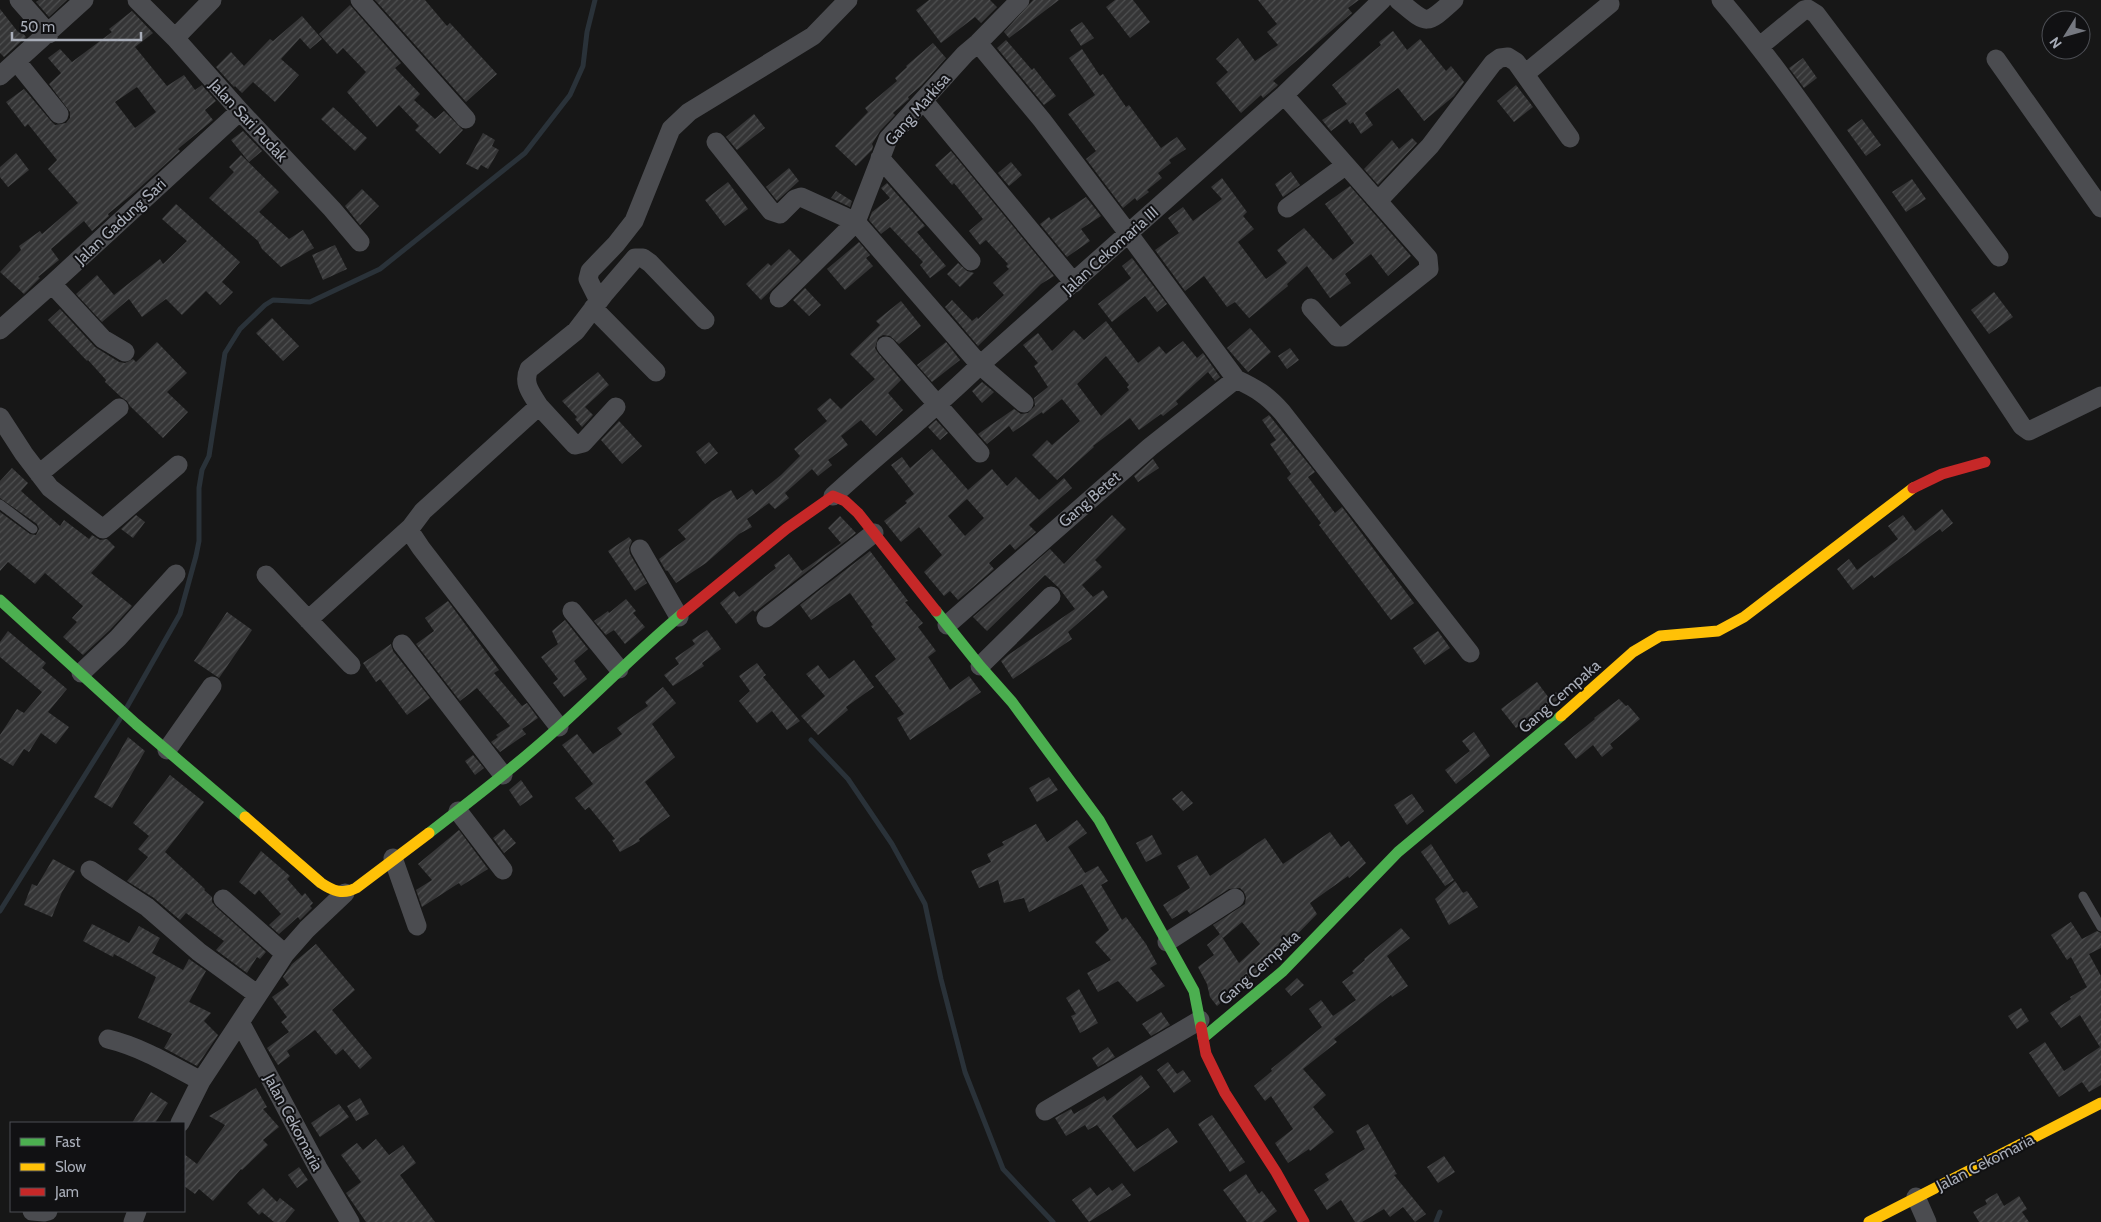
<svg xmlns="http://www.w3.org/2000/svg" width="2101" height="1222" viewBox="0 0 2101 1222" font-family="Cabin,sans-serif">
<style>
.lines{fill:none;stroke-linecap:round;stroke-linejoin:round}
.stream{stroke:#2a3239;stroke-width:5}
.building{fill:url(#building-hatch);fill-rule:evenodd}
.lane{stroke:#4b4c50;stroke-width:9}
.street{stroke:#4b4c50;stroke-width:19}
.fast{stroke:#4caf50;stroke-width:11}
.slow{stroke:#ffc107;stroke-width:11}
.jam{stroke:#c62828;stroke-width:11}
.labels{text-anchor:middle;stroke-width:4;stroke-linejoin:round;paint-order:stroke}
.street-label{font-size:16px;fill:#a8adb8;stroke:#111113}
</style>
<defs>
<pattern id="building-hatch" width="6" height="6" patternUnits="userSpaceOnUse" patternTransform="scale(1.25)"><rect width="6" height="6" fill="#353536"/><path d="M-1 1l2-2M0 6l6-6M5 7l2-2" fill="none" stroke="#4f5051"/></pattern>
</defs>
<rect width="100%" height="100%" fill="#171717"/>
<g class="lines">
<path class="stream" d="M127 707 180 614 196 556 199 541V488L202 470 209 456 225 353 240 329 265 305 273 300 310 302 380 269 525 153 570 95 583 66 587 32 595 0
M811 740 848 779 892 844 925 904 941 979 965 1072 1003 1169 1053 1222
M0 911 120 719
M1436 1222 1440 1212"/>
</g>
<path class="building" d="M39 0H67L49 17 36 2Z
M375 0H425L447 26 450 23 497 74 466 102Z
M929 0H990L997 7 981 23 975 17 941 43 916 10Z
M1033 0H1059L1009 38 1004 32Z
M1115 0H1133L1150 22 1130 38 1106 7Z
M1258 0H1359L1348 8 1352 13 1273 81 1278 85 1276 87 1263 98 1261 95 1241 113 1216 83 1228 72 1216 59 1238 38 1255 61 1278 45 1267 32 1277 24Z
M350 5 401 63 395 68 420 94 414 100 435 119 444 111 463 130 440 154 415 130 419 126 399 105 377 127 347 92 366 72 343 48 337 54 319 34Z
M0 9 18 32 20 30 26 37 4 57 0 53Z
M132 11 153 33 135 47 167 86 184 75 195 90 202 85 216 101 205 110 213 120 178 149 180 151 135 192 108 214 109 216 92 231 84 221 51 249 59 260 38 277 40 278 24 294 0 272 21 250 19 246 40 231 42 234 78 203 48 169 57 160 28 124 25 127 6 102 24 89 51 121 55 125 66 123 70 118V112L49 84 61 73 48 58 60 49 72 62 112 32 109 29ZM137 87 156 112 135 128 115 102Z
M302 16 322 39 310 49 300 38 281 59 299 75 275 102 253 82 242 93 235 86 234 87 216 67 231 52 244 66 270 39 273 41Z
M1082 22 1094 38 1081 46 1070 30Z
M1393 31 1407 50 1420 39 1446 71 1451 66 1464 82 1454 96 1424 121 1398 88 1365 113 1373 125 1361 134 1353 122 1350 124 1347 119 1331 131 1322 120 1347 104 1332 85 1381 45 1379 42Z
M1006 40 1032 70 1034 68 1056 96 1044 105 997 48Z
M933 43 946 58 922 85 908 97 909 99 893 113 895 115 880 131 872 144 873 146 872 150 856 166 835 146 868 112 865 108 897 81 895 78 907 67 906 66Z
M1082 49 1100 76 1103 74 1126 107 1129 105 1161 148 1177 137 1186 149 1169 160 1171 163 1158 173 1162 178 1147 190 1149 192 1137 201 1135 198 1123 208 1086 159 1096 151 1068 114 1095 95 1069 58Z
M1803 58 1817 78 1804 88 1789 68Z
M1516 85 1533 107 1514 122 1497 101Z
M333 107 367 138 355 151 321 119Z
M754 114 765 128 737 150 726 137Z
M1862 119 1881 145 1866 156 1847 130Z
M243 131 262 151 249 162 231 140Z
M483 133 495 140 492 146 499 150 488 169 481 165 478 170 466 164Z
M1412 138 1417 143 1378 185 1364 169 1392 140 1399 149Z
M951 151 1054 276 1041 284 978 346 945 307 952 300 972 321 977 317 978 319 1004 295 993 283 1009 269 1006 266 1008 264 986 240 980 245 969 231 983 219 954 183 952 185 935 165Z
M16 153 29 170 8 187 0 177V167Z
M241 155 279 192 259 212 289 239 303 230 314 248 281 267 262 249 258 241 209 198 234 172 229 167Z
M1011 162 1022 175 1009 186 998 173Z
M789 168 799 181 777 201 766 187Z
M1291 172 1300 185 1283 197 1275 184Z
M1222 178 1247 212 1243 216 1254 229 1238 242 1266 279 1287 263 1277 250 1304 228 1333 260 1354 243 1325 204 1350 186 1411 256 1388 276 1371 254 1345 274 1351 283 1330 298 1307 266 1287 284 1288 286 1249 318 1235 302 1227 307 1204 276 1185 291 1155 250 1179 233 1168 218 1183 207 1193 221 1222 199 1211 187Z
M1912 179 1926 199 1906 212 1892 192Z
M728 182 748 209 725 226 705 200Z
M887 183 925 226 917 232 946 266 930 278 920 265 923 262 890 227 881 234 869 220 872 212 890 198 881 188Z
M362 189 379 206 360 225 345 206Z
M836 191 852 201 850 207 831 198Z
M1086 197 1101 216 1081 229 1090 241 1067 257 1040 224 1049 217 1051 220Z
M176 204 240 262 222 282 233 292 220 305 206 291 182 315 166 299 142 317 129 299 102 322 76 294 97 275 114 295 160 259 163 264 187 241 162 219Z
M859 242 870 255 866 258 873 266 845 290 827 269Z
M335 245 347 269 323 280 312 255Z
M789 249 801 261 761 300 746 284 768 263 771 266Z
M1132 258 1167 304 1157 312 1145 296 1112 322 1098 304 1131 278 1122 266Z
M958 263 967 271 974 273 960 287 947 274Z
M805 288 821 305 809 316 793 300Z
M1994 292 2013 317 1989 334 1971 310Z
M901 301 921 326 899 344 890 336 883 335 878 338 875 348 878 353 901 380 888 393 903 410 876 436 861 420 841 436 848 445 828 460 832 465 818 476 812 469 785 493 789 498 775 509 769 503 747 519 752 527 739 534 706 563 676 583 667 570 666 571 659 559 686 539 678 530 712 501 731 490 737 500 752 489 756 495 781 475 800 456 794 449 827 421 817 409 830 398 841 409 875 379 850 354 880 325 876 321Z
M60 309 95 347 119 362 125 363 133 359 136 362 157 342 187 373 167 392 188 412 163 438 130 406 127 401 121 397 105 382 106 380 88 360 87 361 48 320Z
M272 318 299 346 283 361 256 333Z
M1106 321 1138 363 1159 346 1166 354 1183 341 1197 358 1203 353 1220 377 1215 381 1208 372 1176 401 1178 404 1163 416 1161 414 1139 430 1130 418 1093 446 1094 447 1057 480 1032 455 1047 440 1052 445 1080 421 1062 399 1043 414 1042 412 1013 432 1009 426 987 444 978 434 1014 409 1021 414 1028 413 1035 406 1034 398 1048 387 1034 366 1038 363 1023 345 1038 333 1052 351 1074 330 1084 340ZM1106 356 1129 385 1127 387 1129 390 1101 416 1077 384Z
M1250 328 1271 352 1248 372 1227 348Z
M946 342 960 360 932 382 917 365Z
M1290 348 1299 360 1287 369 1278 356Z
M598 372 609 385 585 407 593 415 582 427 575 419 577 417 562 401Z
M982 382 994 392 982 403 972 391Z
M1269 415 1315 472 1308 477 1335 513 1342 507 1414 603 1391 620 1319 525 1321 523 1287 478 1291 474 1270 444 1276 440 1262 420Z
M936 420 948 433 940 440 928 427Z
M619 421 642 446 622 464 601 440Z
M709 442 718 453 705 464 696 452Z
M932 449 968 490 992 469 1007 486 1016 477 1039 500 1064 478 1072 488 1029 525 1036 532 1015 550 1010 544 989 563 994 569 958 600 950 591 944 596 924 572 942 555 919 527 901 542 884 521 907 503 905 501 914 494 891 465 902 457 910 468ZM967 499 984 518 965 536 948 516Z
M1153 459 1159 468 1138 482 1134 476Z
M12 468 28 483 21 491 60 526 64 520 89 539 92 535 100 540 107 539 115 547 91 573 132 606 110 630 83 655 63 637 77 622 72 618 83 606 45 573 35 584 8 562 0 571V512L30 534 36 535 39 529 37 524 0 498V481Z
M1942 509 1953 523 1942 532 1940 529 1874 578 1872 575 1853 590 1837 569 1849 559 1857 570 1898 539 1888 526 1903 515 1915 531Z
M136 515 145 522 133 538 121 529Z
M1112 515 1126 529 1095 560 1102 567 1082 585 1093 597 1103 590 1108 597 1068 632 1072 639 1013 679 1001 661 1008 655 1075 609 1059 588 1045 575 987 631 973 617 1050 549 1064 564Z
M840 516 856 533 755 612 753 610 736 624 720 603 734 591 739 597 776 568 774 565 789 554 802 571 841 543 828 528Z
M629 537 632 541 629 548 630 554 647 583 635 591 608 551Z
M870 551 908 601 905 602 923 623 918 627 936 651 928 657 950 690 969 676 981 692 910 740 897 718 904 714 875 676 896 659 871 626 873 625 850 593 811 620 800 605Z
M626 599 636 611 633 613 645 627 625 644 614 630 606 635 594 621 608 611 609 613Z
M448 601 499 670 494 673 522 706 527 703 538 718 522 729 526 734 500 752 491 742 498 737 496 735 510 726 477 688 460 701 416 644 434 631 425 618Z
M227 612 252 630 219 678 194 661Z
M565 620 588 649 574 661 587 679 564 697 553 683 558 679 541 657 558 644 552 631Z
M707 630 721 649 702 663 704 666 673 686 664 675 679 664 675 658 695 644 692 640Z
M8 631 46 663 42 668 67 689 48 712 69 727 56 744 41 733 29 752 24 749 13 766 0 758V735L17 709 24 713 42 692 0 657V642Z
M1438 631 1450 648 1425 665 1413 648Z
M391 644 393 651 430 698 407 715 380 679 376 682 363 663Z
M854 660 874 687 846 707 848 710 818 735 801 716 825 696 806 674 818 665 829 679Z
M757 663 766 675 763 677 800 721 787 730 772 711 757 723 739 701 750 691 739 676Z
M1537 682 1549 698 1556 692 1560 698 1516 728 1501 709Z
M663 687 676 703 652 724 675 757 645 782 670 816 639 839 640 841 620 852 612 840 615 839 589 807 585 810 575 798 593 784 562 745 577 734 593 754 622 734 617 728 648 706 645 702Z
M1619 699 1626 706 1628 705 1640 719 1610 744 1613 748 1602 757 1593 745 1576 759 1564 744 1595 719 1594 718Z
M1474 732 1490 756 1456 784 1445 770 1470 751 1462 741Z
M128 737 145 751 112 808 94 797Z
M473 755 484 768 475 775 465 761Z
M170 775 204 802 165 852 205 889 204 890 212 897V902L216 907 266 952 260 959 257 957 247 973 216 950 224 941 186 913 180 920 154 898 127 881 148 857 138 849 149 836 133 823Z
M1049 777 1058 790 1037 802 1029 788Z
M521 780 533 797 520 806 509 790Z
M1182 791 1193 803 1183 811 1172 799Z
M1412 794 1424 811 1407 825 1394 805Z
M1077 820 1087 833 1068 847 1085 873 1098 866 1108 881 1101 885 1122 920 1126 917 1146 944 1157 964 1150 968 1165 986 1137 1002 1118 981 1098 992 1087 973 1111 960 1095 942 1109 930 1082 884 1029 912 1024 898 1004 903 998 880 979 888 971 871 991 862 987 854 1004 845 1002 842 1036 824 1047 842Z
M504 829 516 843 504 853 493 838Z
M459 830 488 869 461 886 459 883 422 907 416 890 432 880 418 864Z
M1330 832 1341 847 1349 841 1366 863 1349 878 1348 876 1310 903 1317 914 1273 959 1217 1006 1210 997 1207 984 1198 967 1214 955 1207 945 1220 934 1239 963 1260 944 1242 922 1223 938 1213 925 1245 904 1246 897 1244 892 1240 888 1229 889 1190 914 1187 910 1172 919 1163 905 1190 888 1177 866 1197 855 1210 876 1265 838 1283 864Z
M1152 835 1162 854 1146 862 1136 843Z
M1431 844 1454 880 1445 886 1421 852Z
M261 851 290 876 287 879 302 896 305 893 313 903 310 906 312 908 300 920 298 917 279 934 269 925 281 914 259 890 255 895 239 882Z
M53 859 75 871 62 892 52 917 24 905 32 884 37 886Z
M1455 881 1463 893 1467 891 1478 907 1449 925 1435 899Z
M2071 922 2082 939 2097 931 2101 933V948L2089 954 2101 976V1085L2089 1092 2082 1082 2059 1097 2029 1053 2045 1042 2064 1071 2100 1047 2080 1015 2061 1028 2050 1013 2071 999 2070 997 2087 987 2071 957 2067 960 2051 935Z
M92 924 129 943 139 926 160 938 152 953 183 970 189 959 206 971 189 1002 211 1013 204 1021 218 1035 197 1066 164 1048 172 1034 138 1018 156 977 114 954 113 957 83 941Z
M1401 928 1410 938 1387 956 1408 986 1392 997 1391 995 1334 1039 1337 1042 1303 1069 1326 1095 1313 1107 1334 1132 1310 1151 1309 1149 1288 1163 1275 1143 1293 1129 1271 1096 1265 1101 1254 1086 1272 1071 1271 1069 1322 1027 1309 1009 1321 1000 1333 1016 1356 1000 1342 982 1354 973 1352 971 1365 960 1364 959Z
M316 944 355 990 332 1010 372 1058 360 1069 343 1049 336 1055 315 1030 287 1051 290 1056 278 1065 267 1048 289 1032 281 1022 287 1017 272 997 289 985 283 977 292 964Z
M1297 978 1304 985 1291 996 1285 989Z
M1079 989 1098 1023 1080 1033 1071 1016 1076 1014 1066 998Z
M2021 1008 2029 1021 2017 1029 2008 1016Z
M1161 1012 1170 1025 1151 1036 1142 1024Z
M1108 1047 1115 1057 1098 1067 1092 1058Z
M1168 1062 1177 1074 1183 1070 1191 1081 1174 1093 1157 1070Z
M1141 1075 1150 1087 1112 1116 1137 1149 1168 1128 1178 1142 1134 1172 1097 1125 1088 1130 1085 1125 1066 1136 1055 1118 1071 1109 1074 1114 1104 1096 1107 1101Z
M256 1088 267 1107 263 1109 279 1127 263 1140 268 1145 242 1170 241 1169 213 1201 199 1189 195 1194 184 1186V1154L197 1164 225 1125 209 1116Z
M151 1092 168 1103 155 1123H132Z
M360 1098 369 1114 356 1121 347 1106Z
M339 1104 349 1117 320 1137 311 1123Z
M1212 1115 1245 1162 1230 1172 1198 1124Z
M1368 1124 1397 1174 1394 1175 1426 1214 1415 1222 1403 1207 1390 1217 1384 1209 1362 1222H1355L1341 1200 1327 1210 1314 1190 1329 1180 1325 1174 1365 1149 1356 1131Z
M376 1139 389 1155 403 1145 416 1163 400 1175 435 1222H366L346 1193 361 1182 341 1155 357 1143 363 1150Z
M1444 1156 1455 1172 1438 1183 1427 1167Z
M299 1167 308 1180 297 1188 288 1175Z
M1246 1174 1259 1194 1262 1191 1277 1211 1263 1222H1247L1223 1190Z
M1122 1183 1131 1195 1089 1222 1072 1200 1090 1187 1097 1196 1109 1187 1112 1191Z
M263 1188 277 1202 280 1198 295 1210 285 1222H274L262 1212 259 1215 247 1203Z
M1997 1193 2004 1206 2019 1196 2027 1209 2022 1212 2029 1222H1979L1973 1212 1987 1204 1985 1200Z"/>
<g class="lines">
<path class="lane" d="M0 504 33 529
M2083 896 2101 927"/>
<path class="street" d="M19 0 49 34
M137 0 175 38 240 111 332 209 360 242
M360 0 466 119
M1398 0C1428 25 1425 26 1454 0
M1721 0C1768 55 1807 111 1848 169 1908 254 1965 340 2022 426L2029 431 2101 396
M175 38 212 0
M978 43 1042 120 1128 233 1236 379C1257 389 1267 395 1282 412L1470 653
M1760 46 1804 10 1808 9 1816 14 1999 257
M1996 59 2101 208
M17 62 59 114
M1525 74 1610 4
M0 76 84 0
M1284 95 1428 258 1429 269 1343 337H1337L1311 308
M923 100 1074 283
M716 142 771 211 780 214 795 199 801 197 856 222 980 365 1024 403
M880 158 971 261
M1378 201 1430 146 1493 63 1500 58 1508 57 1516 62 1570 138
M1287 208 1346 165
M52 284 103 339 125 352
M779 298 856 222 888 139 965 54 978 43 1020 0
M599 301 588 279 590 271 616 244 634 221 671 129 689 112 813 36 848 0
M593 308 656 372
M0 330 52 284 240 111
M886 346 980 453
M539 406 575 445 583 443 616 407
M0 417 24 454 50 488 103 529 178 465
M39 474 119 408
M833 496C882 451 933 411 980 365L1284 95 1382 0
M640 549 679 617
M266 575 351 665
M572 611 619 669
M766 618 874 533
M308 620 411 527
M947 625 1150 447 1236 379
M402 644 503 775
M980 666 1051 596
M81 673 118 638 176 574
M559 727 421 548 411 533V527L423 511 539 406C532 394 522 384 529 369L576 331 605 293 635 258H643L650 263 705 320
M167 750 212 686
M458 811 503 870
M393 858 417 926
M90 870 147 907 199 952 258 995
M223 899 285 954
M1167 942 1235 898
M240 1022 318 1168 350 1222
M108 1039C141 1047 171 1065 201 1081
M1045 1111 1200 1020
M180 1123 201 1081 285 954 307 929 345 893
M1916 1197 1927 1222
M32 1211 44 1212 48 1211
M133 1222 137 1211"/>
<path class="fast" d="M0 600 136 724 245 817
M936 611 980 666 1012 702 1099 820 1194 991 1201 1027
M429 833C473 799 517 765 559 727 600 690 639 650 682 614
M1203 1038 1283 971 1398 852 1561 716"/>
<path class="slow" d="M1561 716 1633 652 1660 636 1718 631 1744 617 1913 488
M245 817 321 883C333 891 343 895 356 888L429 833
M1869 1222 2101 1103"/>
<path class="jam" d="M1913 488 1942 474 1985 462
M682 614 786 529 833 496 845 501 858 513 936 611
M1201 1027 1206 1054 1225 1093 1276 1172 1304 1222"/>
</g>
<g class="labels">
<g class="street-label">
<text transform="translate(917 109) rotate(-49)" y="6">Gang Markisa</text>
<text transform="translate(249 120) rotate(47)" y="6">Jalan Sari Pudak</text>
<text transform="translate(120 221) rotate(-43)" y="6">Jalan Gadung Sari</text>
<text transform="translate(1110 250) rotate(-42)" y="6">Jalan Cekomaria III</text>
<text transform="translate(1089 499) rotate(-41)" y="6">Gang Betet</text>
<text transform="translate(1559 696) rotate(-41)" y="6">Gang Cempaka</text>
<text transform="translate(1259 967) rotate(-42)" y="6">Gang Cempaka</text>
<text transform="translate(294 1122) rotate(62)" y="6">Jalan Cekomaria</text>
<text transform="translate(1985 1162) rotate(-27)" y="6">Jalan Cekomaria</text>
</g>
</g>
<rect x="10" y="1122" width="175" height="90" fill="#111113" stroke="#4d4f55"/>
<rect x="20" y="1138" width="25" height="8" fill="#4caf50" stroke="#4d4f55"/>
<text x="55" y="1147" font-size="15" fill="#a8adb8">Fast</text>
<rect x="20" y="1163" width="25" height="8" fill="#ffc107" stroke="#4d4f55"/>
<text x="55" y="1172" font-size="15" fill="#a8adb8">Slow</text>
<rect x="20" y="1188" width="25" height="8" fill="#c62828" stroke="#4d4f55"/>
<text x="55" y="1197" font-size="15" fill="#a8adb8">Jam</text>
<g transform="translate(2066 35) rotate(233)"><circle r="24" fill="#111113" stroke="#4d4f55"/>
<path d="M0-4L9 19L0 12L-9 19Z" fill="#757880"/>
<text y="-8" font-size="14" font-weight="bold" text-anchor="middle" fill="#a8adb8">N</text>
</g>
<path d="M12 32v8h129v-8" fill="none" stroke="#a8adb8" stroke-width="2.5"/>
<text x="20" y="32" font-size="15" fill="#a8adb8" stroke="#111113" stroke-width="4" paint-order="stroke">50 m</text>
</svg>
